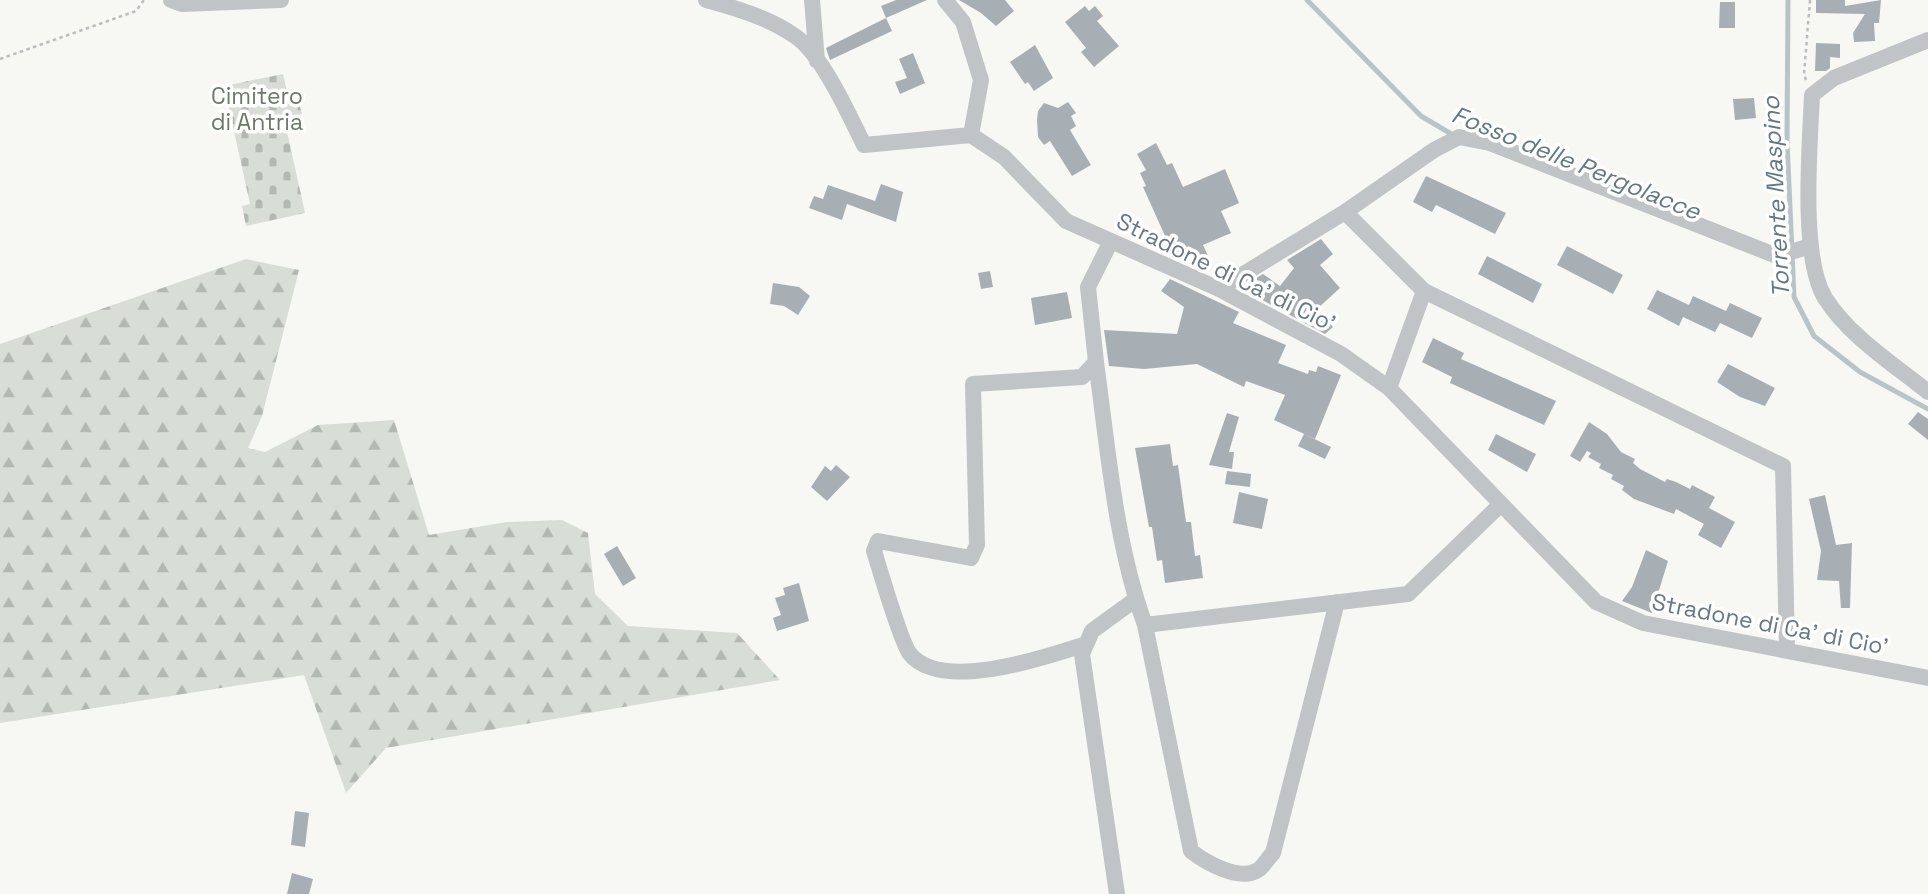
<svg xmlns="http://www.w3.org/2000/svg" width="1928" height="894" viewBox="0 0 1928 894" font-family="'Space Grotesk',sans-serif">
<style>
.forest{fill:url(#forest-firs)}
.cemetery{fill:url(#cemetery-stones)}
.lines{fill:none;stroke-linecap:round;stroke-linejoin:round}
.stream{stroke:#b9c4c8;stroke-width:5}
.building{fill:#a8afb4}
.path{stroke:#babdbf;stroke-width:2.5;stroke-dasharray:3.5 3.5;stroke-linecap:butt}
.minor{stroke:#c0c4c7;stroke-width:16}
.labels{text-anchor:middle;stroke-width:7;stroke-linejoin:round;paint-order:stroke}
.park-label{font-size:23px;fill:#6b7a66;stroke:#fff}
.street-label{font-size:23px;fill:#687883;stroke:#fff}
.water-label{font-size:24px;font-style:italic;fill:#63787f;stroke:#fff}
</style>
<defs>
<pattern id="forest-firs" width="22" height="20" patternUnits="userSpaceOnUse" patternTransform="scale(1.75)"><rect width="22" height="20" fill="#d8ddd5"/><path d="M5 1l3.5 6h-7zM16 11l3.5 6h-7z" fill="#b3b8b2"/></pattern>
<pattern id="cemetery-stones" width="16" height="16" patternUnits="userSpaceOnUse" patternTransform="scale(1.75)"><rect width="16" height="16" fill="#d8ddd5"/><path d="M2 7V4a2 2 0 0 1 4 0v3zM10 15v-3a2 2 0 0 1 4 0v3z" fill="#b3b8b2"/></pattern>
</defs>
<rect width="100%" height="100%" fill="#f7f7f4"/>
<path class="forest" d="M246 259 299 270 262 416 248 448 265 452 318 425 394 420 429 535 507 522 562 520 588 533 595 594 628 626 737 633 780 680 386 748 346 793 304 675 0 723V344Z"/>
<path class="cemetery" d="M283 74 289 101 298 100 302 114 284 118 305 213 246 226 242 206 250 204 224 86Z"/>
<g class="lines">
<path class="stream" d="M1307 0 1421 116 1453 135
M1788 0 1787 141 1794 297 1814 336 1860 372 1928 409
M1776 261 1792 267"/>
</g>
<path class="building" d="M896 0H927L886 18 881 6Z
M959 0H1005L1014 11 996 26 981 13Z
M1816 0H1845V6L1881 0 1879 23H1874L1875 41 1854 42 1853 33 1865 14 1816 13Z
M1720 2H1735V28H1719Z
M1085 6 1089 11 1095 6 1103 16 1097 21 1119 46 1094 67 1081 52 1086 48 1065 22Z
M886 18 892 31 830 60 826 48Z
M1816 43 1840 44V58L1830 57V68L1826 71H1815Z
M1035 45 1053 78 1034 91 1028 82 1025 84 1010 62Z
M913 53 925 83 900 94 895 82 907 78 899 59Z
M1754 98 1756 118 1735 120 1733 99Z
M1068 102 1076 113 1071 116 1076 126 1070 130 1091 165 1072 176 1050 141 1044 145 1038 137 1037 120 1038 111 1044 103 1058 108Z
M1156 143 1167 165 1172 163 1183 187 1225 169 1239 203 1221 211 1231 233 1203 245 1210 260 1195 267 1175 258 1143 187 1146 186 1140 173 1146 170 1137 154Z
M1426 176 1506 213 1495 234 1436 205 1432 212 1413 202Z
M881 184 903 192 896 222 847 204 842 220 809 208 814 196 823 199 828 185 875 201Z
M1321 239 1333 254 1320 265 1340 288 1317 309 1333 327 1325 334 1240 288 1263 274 1280 286 1294 268 1287 260Z
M1567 246 1623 275 1613 294 1557 265Z
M1487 256 1542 284 1533 303 1478 274Z
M990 271 993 287 981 289 978 273Z
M1170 279 1239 312 1233 323 1286 345 1278 363 1308 374 1309 370 1316 372 1318 366 1341 375 1315 439 1274 420 1285 395 1246 381 1244 387 1197 364 1144 369 1109 366 1104 330 1177 334 1184 307 1161 291Z
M773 283 799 287 810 296 798 315 784 306 770 304Z
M1657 290 1689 305 1693 296 1726 311 1730 303 1762 318 1752 338 1720 323 1715 332 1683 317 1679 326 1647 309Z
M1067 292 1072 318 1035 325 1031 298Z
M1433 338 1464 353 1461 359 1556 401 1544 425 1450 383 1452 377 1422 362Z
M1728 364 1775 388 1765 406 1740 397 1717 382Z
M1918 412 1928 419V440L1908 424Z
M1227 413 1239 417 1229 452H1234L1232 469 1209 465Z
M1589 422 1607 434 1621 452 1635 459 1633 463 1640 469 1665 482 1667 479 1676 482 1690 489 1692 485 1715 497 1709 508 1735 522 1721 548 1698 535 1704 524 1676 509 1674 514 1634 499 1622 490 1624 486 1611 479 1613 475 1599 468 1601 464 1588 457 1591 453 1587 451 1580 462 1570 456Z
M1304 434 1331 447 1325 459 1298 446Z
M1496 434 1536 454 1527 472 1488 450Z
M1170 444 1173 466 1178 465 1186 522H1191L1195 556 1200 555 1203 578 1165 583 1162 560 1157 561 1152 527H1149L1135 448Z
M836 465 850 477 827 501 811 487 825 466 831 471Z
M1227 471 1251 474 1250 487 1225 484Z
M1239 492 1268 499 1262 529 1233 523Z
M1825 495 1836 545 1852 543 1850 608H1841L1839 581 1817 580 1821 551 1809 499Z
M617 546 636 578 623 586 604 554Z
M1646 550 1668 561 1652 613 1622 601 1632 587Z
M799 583 809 621 777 631 773 618 781 615 775 598 785 595 783 588Z
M295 811 309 813 305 847 291 845Z
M292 873 313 879 309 894H287Z"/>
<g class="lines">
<path class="path" d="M0 59 136 11 144 0
M1806 80 1804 74 1810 0"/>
<path class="minor" d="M171 0 182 4 281 0
M706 0C736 8 769 18 795 36 822 54 849 115 864 145L971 135 1004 157 1066 221 1219 289 1341 354 1389 388 1596 602 1643 623 1928 678
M812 0 817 61
M945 0 963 22 981 80 971 135
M1928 40 1834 78 1812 95C1810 144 1800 257 1825 298 1849 336 1893 364 1928 392
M1345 212 1424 291 1783 466 1787 650
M1219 289 1345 212 1434 150 1459 137 1490 143 1777 256 1811 246
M1096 362C1108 449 1115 542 1145 625L1191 851C1205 862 1239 882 1258 870 1263 867 1268 858 1273 853L1337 602
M1389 388 1424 291
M1145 625 1408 594 1500 505
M1086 644C1046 657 942 693 910 654 901 643 880 570 874 551L878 541 971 558 977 545 973 384 1082 377 1096 362 1088 287 1111 241
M1117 894 1082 654 1092 631 1136 599"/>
</g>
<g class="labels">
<g class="park-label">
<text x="257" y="104">Cimitero<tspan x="257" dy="26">di Antria</tspan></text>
</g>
<g class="street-label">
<text transform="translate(1226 272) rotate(26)" y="8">Stradone di Ca' di Cio'</text>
<text transform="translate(1770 624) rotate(11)" y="8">Stradone di Ca' di Cio'</text>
</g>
<g class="water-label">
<text transform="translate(1576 163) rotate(22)" y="8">Fosso delle Pergolacce</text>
<text transform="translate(1776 197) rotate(-93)" y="8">Torrente Maspino</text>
</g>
</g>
</svg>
